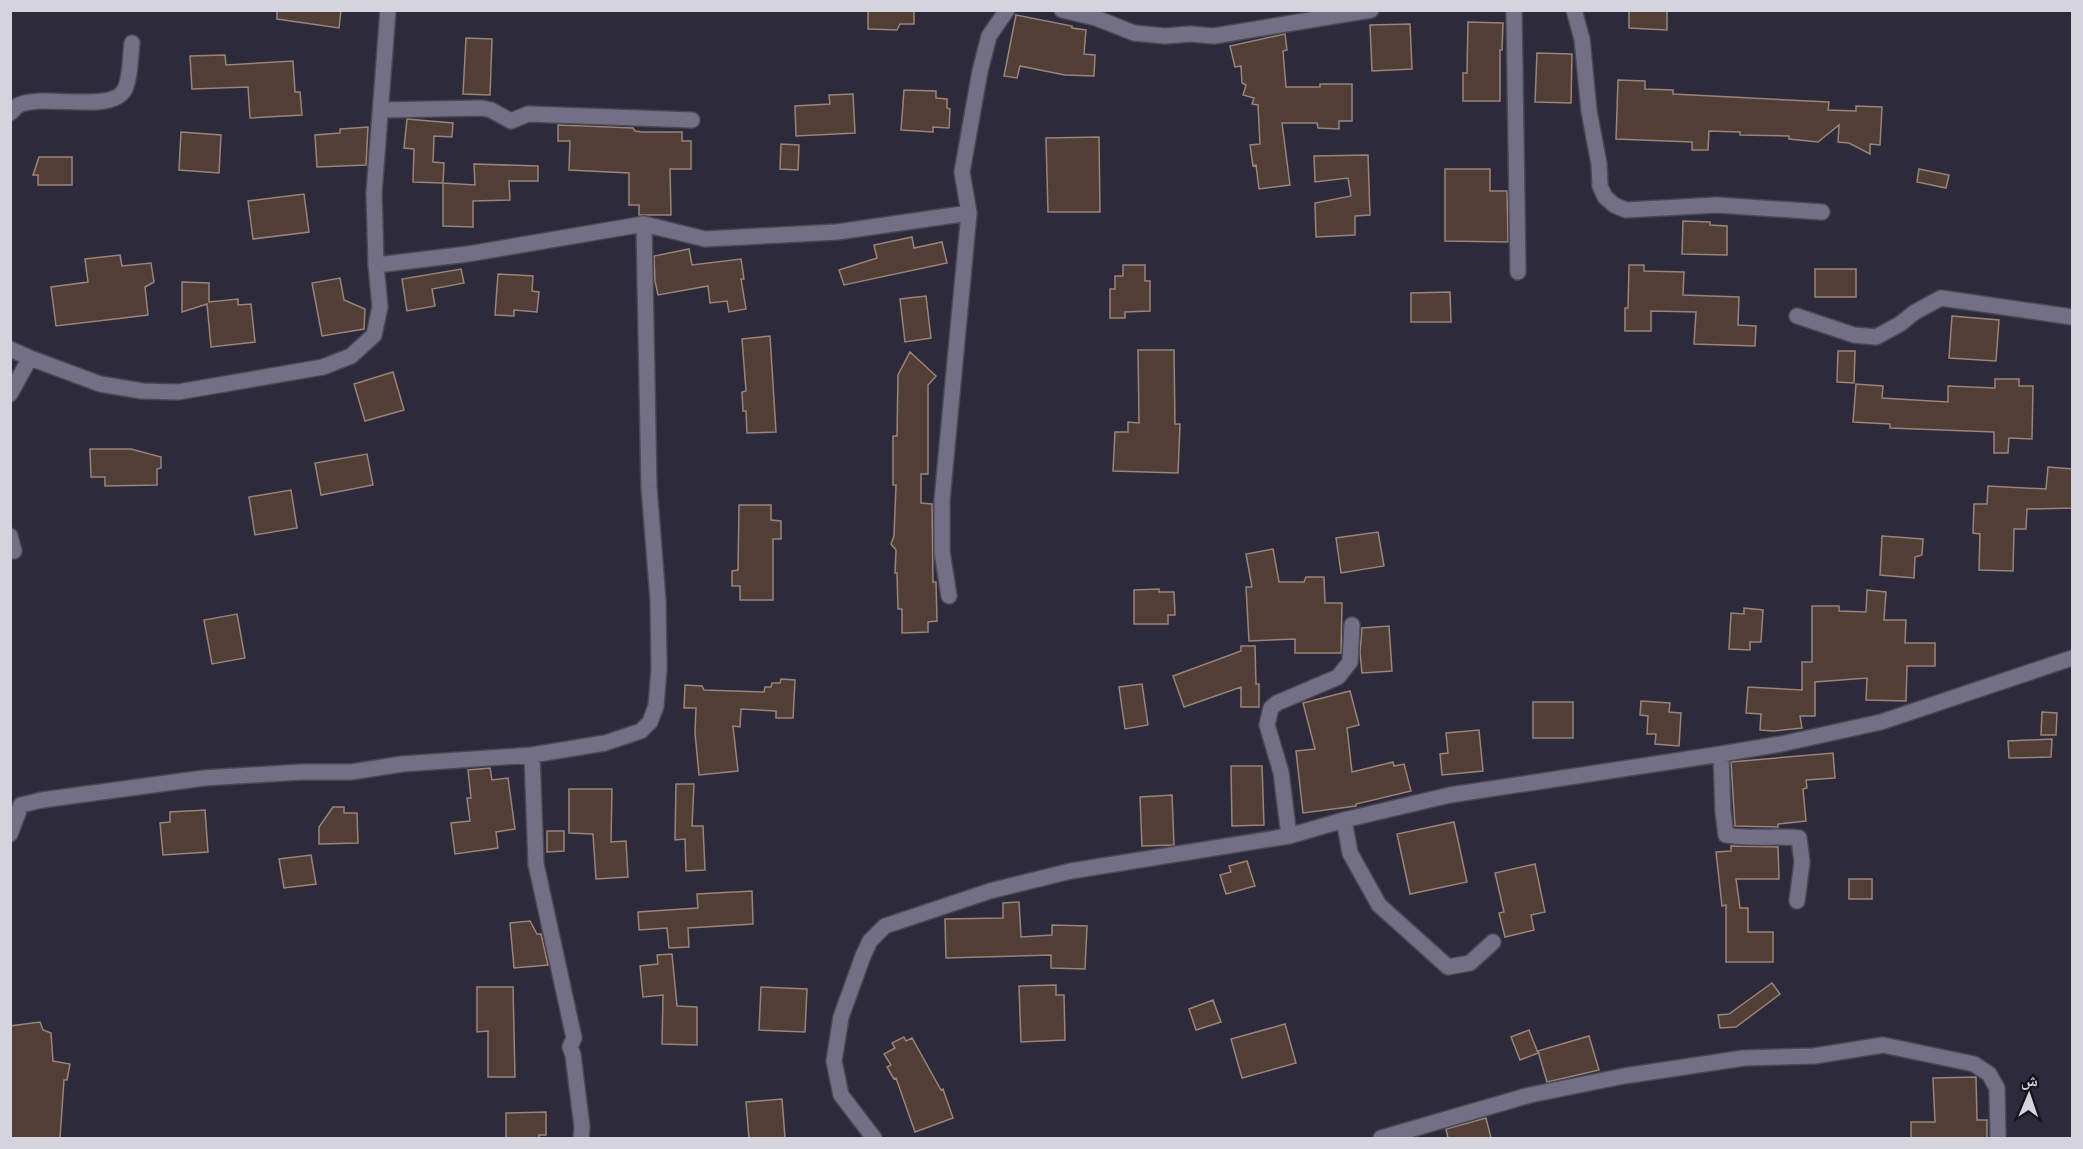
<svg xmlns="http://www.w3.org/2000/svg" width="2083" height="1149" viewBox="0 0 2083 1149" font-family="'Open Sans','Noto Naskh Arabic',sans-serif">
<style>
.building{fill:#513e34;stroke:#9a8479;stroke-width:1.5}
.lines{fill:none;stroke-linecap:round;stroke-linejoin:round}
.minor-casing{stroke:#4a4857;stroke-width:18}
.minor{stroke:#737085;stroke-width:15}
</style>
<rect width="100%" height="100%" fill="#2d2a3b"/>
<path class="building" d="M277 10H341L339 28 277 19Z
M868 10H914V24H900L897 30 868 29Z
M1629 10H1667V30L1629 28Z
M1016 15 1072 26V28L1086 30 1084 54 1095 55 1094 76 1065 75 1020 66 1017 78 1004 76Z
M1468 22 1503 23 1502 50H1500V101H1463V73H1467Z
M1410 24 1412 69 1372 71 1370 25Z
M1285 34 1287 50 1283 51 1286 87H1320V84H1352V121H1339V129L1318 128 1317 123H1282L1290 185 1259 189 1256 165 1253 166 1250 145 1260 144 1258 105 1252 104 1254 98 1243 95 1246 85 1242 83 1241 66 1235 67 1230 46Z
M466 38 492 39 490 95 463 94Z
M1537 53 1572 54 1571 103 1535 102Z
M225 55 226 65 293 61 295 92H300L302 115 250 118 248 87 192 89 190 56Z
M1618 80 1645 81V89L1673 90V94L1829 102 1828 110 1856 111V106L1882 107 1880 145 1870 144V154L1849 143 1838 142 1839 125 1818 142 1789 139V136L1740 135V132L1709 131 1708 150H1692V142L1616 139Z
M904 90 936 91V98L947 99V108L950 109 949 128 933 127V132L901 130Z
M853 94 855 133 796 136 795 106 830 104 829 95Z
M407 119 453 123 452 137 434 136 433 162 444 163 443 183 413 182 414 149 404 148Z
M558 125 633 128 635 131 642 132H682V141H691V169H670L671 215H639V205H629V173L569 170 570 141H558Z
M368 127 366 165 317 167 315 135 340 133V129Z
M181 132 221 135 219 173 179 170Z
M1099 137 1100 212H1048L1046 138Z
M781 144 799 145 798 170 780 169Z
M1368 155 1370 215 1355 216V235L1316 237 1315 203 1351 196 1348 178 1315 182 1314 156Z
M39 157H72V185H38V175H33Z
M474 164 538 166V181H509L510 200 473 201V227L443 226V183L475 185Z
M1445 169H1490V191H1507L1508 242 1445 241Z
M1919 169 1949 175 1946 188 1917 182Z
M304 194 309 232 253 239 248 201Z
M1683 221 1710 222V225L1727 226V255L1682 254Z
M912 237 914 248 942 242 947 263 844 285 839 270 877 258 874 245Z
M689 249 692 265 741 259 744 279H741L746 309 729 312 727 301 710 303 708 286 658 295 655 281 654 256Z
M120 255 122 266 151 263 154 282 145 287 148 315 56 326 51 287 88 282 85 259Z
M1123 265H1145V281H1150V311L1125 312V318H1110V289H1115V276H1123Z
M1629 265H1644V271L1684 272 1683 295 1739 297 1738 325 1756 326 1755 346 1694 344 1696 312 1651 311V331H1625V308H1628Z
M461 269 464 283 432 289 435 306 407 311 402 279Z
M1815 269H1856V297H1815Z
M498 274 533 276 532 291 539 292 537 312 514 310V316L495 315Z
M340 278 344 300 365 309 364 329 322 336 312 283Z
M182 282 209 283V302L238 299V305L251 304 255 342 211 347 207 304 182 312Z
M1450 292 1451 322H1411V293Z
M926 296 931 338 905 342 900 299Z
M1952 316 1999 320 1996 361 1949 358Z
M770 336 776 432 747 433 746 411H743L742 392 746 391 742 339Z
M1138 350H1174L1175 424H1180L1178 473 1113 471 1115 432H1128V422L1139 423Z
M1838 351H1855L1854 383 1837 382Z
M910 352 936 376 928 385V474H921V503L932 504 933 582H936L937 621 928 622V632L902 633V609H898L897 573H895L896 550 891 544 894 536 896 485H893V436H897L898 375Z
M393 372 404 410 365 421 354 384Z
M1995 379H2019V386H2033L2032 439 2009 438 2008 453H1994V432L1890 428V424L1853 422 1856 384 1883 386 1882 398 1948 402V386L1995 388Z
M90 449H131L161 457V468L157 469V485L105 486V477H91Z
M367 454 373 485 321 495 315 463Z
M2048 467 2073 469V508L2027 509 2026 529H2014L2013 571 1979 570 1980 534 1973 533 1974 504H1987L1988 486 2046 489Z
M291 490 297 528 255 535 249 497Z
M739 505H771V520L781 521V539H773V600H740V586H732V571L738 570Z
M1378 532 1384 566 1341 573 1336 538Z
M1882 536 1923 539 1922 555 1915 557 1914 578 1880 575Z
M1273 549 1279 582H1304L1306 577H1324L1325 603H1342L1341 653H1295V639L1249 641 1246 587H1252L1246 554Z
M1159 589V592H1174L1175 615H1168V624H1134V590Z
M1867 590 1886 592 1884 620H1906L1905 643H1935V666H1907L1906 701 1866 700 1867 678 1815 682V716H1800L1802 728 1774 731 1760 730 1761 714 1746 713 1748 687 1802 690V662H1812V606H1839V611L1866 612Z
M1744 608 1763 610 1761 642H1750V650L1729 649 1731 613 1744 614Z
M237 614 245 658 212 664 204 620Z
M1389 626 1392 671 1362 673 1360 652 1362 628Z
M1241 646H1255L1256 684H1259V707H1241V687L1184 707 1173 676 1241 651Z
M781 679 795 680 793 718H776V711L741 709 740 727 733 726 738 771 699 775 695 733 696 708H684L685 685 702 686 704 690 764 692 765 687H771L772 683H780Z
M1142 684 1148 725 1125 729 1119 687Z
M1350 691 1359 725 1347 728 1352 772 1393 762 1394 766 1404 764 1411 791 1356 804V806L1303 813 1296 751 1315 749 1303 703Z
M1641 701 1670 703 1669 712 1681 713 1679 746 1655 744 1656 734H1647L1648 716 1640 715Z
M1533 702H1573V738H1533Z
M2042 712 2057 713 2056 735H2041Z
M1479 730 1483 771 1442 775 1440 754 1448 753 1446 733Z
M2052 739 2051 757 2009 758 2008 741Z
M1833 753 1835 778 1806 780 1807 788 1803 789 1806 821 1778 824V827L1735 826 1731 762Z
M1231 766H1262L1264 825 1232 826Z
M490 768 492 780 508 778 515 829 496 832 498 848 455 854 451 823 470 821 467 798H471L468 770Z
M676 784H694L692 826H703L705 870 686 871 685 839 675 840Z
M569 789H612L611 842 626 841 628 877 596 879 593 834 569 833Z
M1172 795 1174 845 1142 846 1140 797Z
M333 807H344V813H357L358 843 319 844V827Z
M205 810 208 852 163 855 160 823 170 822V812Z
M1454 822 1467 882 1410 894 1397 834Z
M547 831H564V851L547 852Z
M1731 846 1778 847 1779 879H1736L1740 908H1748V932H1773V962H1726V905L1722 906 1716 852 1731 851Z
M311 855 316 884 284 888 279 859Z
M1247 861 1255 886 1226 894 1220 875 1231 872 1229 866Z
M1535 864 1545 912 1531 915 1534 930 1505 937 1499 913 1504 912 1495 873Z
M1849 879H1872V899H1849Z
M752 891 753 924 688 928 689 947 669 948 667 928 639 930 638 912 698 908 697 894Z
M1019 902 1021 937 1052 935V925L1087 926 1085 969 1051 968V955L946 958 945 919 1003 918V903Z
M530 921 537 934H541L548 965 514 968 510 923Z
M672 954 677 1006 697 1007V1045L662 1044 663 995 643 997 640 966 658 964 657 955Z
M1772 983 1780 994 1736 1027 1720 1028 1718 1015 1729 1014Z
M1056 985V995H1064L1065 1040 1021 1042 1019 986Z
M477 987H513L515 1077H488V1031L477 1032Z
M761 987 807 989 805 1032 759 1030Z
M1213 1000 1221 1022 1196 1030 1189 1009Z
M40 1022 43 1030 51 1033 53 1061 70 1064 67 1080H64L60 1138H10V1026Z
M1285 1024 1296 1063 1242 1078 1231 1039Z
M1529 1030 1538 1053 1520 1060 1511 1037Z
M1589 1036 1599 1070 1547 1082 1538 1051Z
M904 1037 906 1041 912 1038 941 1090 943 1089 953 1118 915 1132 896 1078 894 1079 887 1067 891 1065 884 1054 895 1048 892 1043Z
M1976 1077 1977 1120H1987V1138H1911V1122H1935L1933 1078Z
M782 1099 785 1138H749L746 1102Z
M546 1112V1135H539V1138H506V1113Z
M1486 1118 1491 1138H1448L1446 1129Z"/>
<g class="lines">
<g class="minor-casing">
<path id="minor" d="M1062 10 1096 18 1134 33 1165 36 1190 34 1214 36 1371 10
M1514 10 1518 272
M1574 10 1582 39 1589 111 1599 164 1600 186 1605 197 1614 205 1626 210 1717 205 1822 212
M381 110 482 108 491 110 511 121 528 114 692 120
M10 113C13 111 15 108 17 106 41 92 112 115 125 89 131 76 130 57 132 43
M376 265 468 254 644 224 705 239 837 232 969 213 962 172 980 71 989 36 1007 10
M1797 316 1854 335 1876 337 1900 324 1915 312 1941 298 2072 317
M10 349 30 358 100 384 142 391 178 392 323 367 351 356 374 335 380 307 376 265 374 193 388 10
M10 394 30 358
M10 536 14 551
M949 596 942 552V500L969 213
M1721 754 1723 812 1726 835C1751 840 1775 835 1799 838L1802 862 1797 901
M532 755 536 864 574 1038 570 1047 573 1055 582 1127 581 1138
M1344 820 1350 853 1379 905 1448 967 1470 963 1493 942
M10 834 21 805 42 800 204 778 301 772H351L402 764 532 755 605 743 641 731 650 722 656 706 659 669 658 600 649 487 644 224
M1289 836 1281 772 1267 725 1271 708 1277 703 1338 677 1350 662 1352 625
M874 1138 841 1095 834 1061 841 1017 863 956 870 941 885 926 990 891 1071 871 1289 836 1344 820 1450 795 1721 754 1781 744 1881 722 2072 658
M1381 1138 1530 1095 1624 1076 1744 1058 1814 1056 1883 1045 1974 1064 1989 1074 1997 1088 1998 1138"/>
</g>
<use href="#minor" class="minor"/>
</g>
<rect width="2083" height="1149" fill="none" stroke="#d4d3de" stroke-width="24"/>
<g transform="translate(2029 1095) rotate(2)" stroke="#15141c" stroke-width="4.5" paint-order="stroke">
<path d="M0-4.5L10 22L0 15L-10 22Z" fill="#d4d3de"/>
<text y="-9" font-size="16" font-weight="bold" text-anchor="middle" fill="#d4d3de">ش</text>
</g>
</svg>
